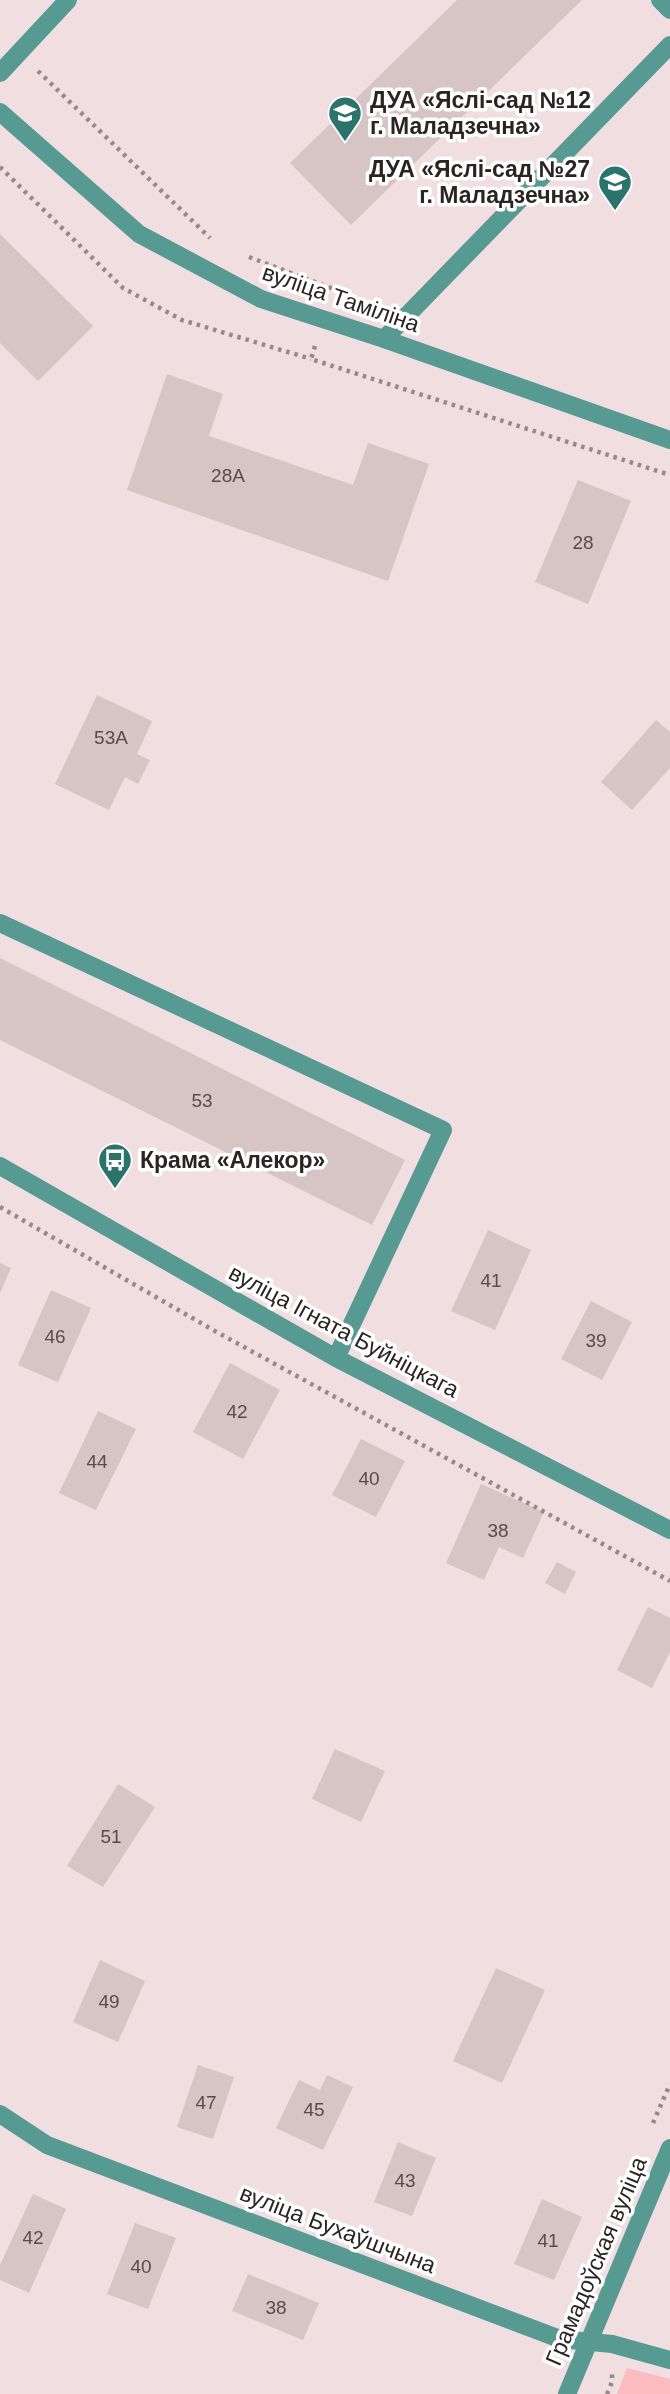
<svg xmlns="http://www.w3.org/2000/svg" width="670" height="2394" viewBox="0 0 670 2394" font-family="Helvetica,sans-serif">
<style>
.green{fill:#fabcc1}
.building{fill:#d7c4c5}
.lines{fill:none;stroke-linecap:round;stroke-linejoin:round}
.path{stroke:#97898b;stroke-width:4.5;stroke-dasharray:3.5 5;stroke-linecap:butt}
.minor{stroke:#579a91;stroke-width:18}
.labels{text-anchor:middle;stroke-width:7;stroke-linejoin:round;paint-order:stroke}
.number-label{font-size:19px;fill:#564c4d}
.poi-label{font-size:23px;font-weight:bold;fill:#2b2425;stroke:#fff;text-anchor:start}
.street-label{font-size:23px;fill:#2b2425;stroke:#fff}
</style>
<rect width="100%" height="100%" fill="#f1dee0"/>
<path class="green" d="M627 2368 670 2379V2394H617Z"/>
<path class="building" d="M457 0H582L351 225 290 163Z
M0 234 93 326 38 381 0 343Z
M167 374 223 394 209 436 353 485 368 443 429 464 388 581 127 490Z
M578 480 631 501 588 604 535 582Z
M97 695 152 721 137 754 150 760 138 784 125 777 109 810 55 784Z
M656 720 670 732V768L632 810 601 782Z
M0 958 405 1160 372 1225 0 1040Z
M488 1230 531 1250 495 1330 451 1311Z
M0 1263 11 1268 0 1293Z
M51 1290 91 1308 58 1382 18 1365Z
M591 1301 632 1322 602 1380 561 1359Z
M230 1363 280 1390 243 1459 193 1432Z
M98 1411 136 1429 96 1510 59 1493Z
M361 1439 405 1461 376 1517 332 1495Z
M481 1484 544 1512 523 1558 499 1547 484 1580 446 1563Z
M557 1562 576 1572 565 1594 545 1583Z
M648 1607 670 1618V1652L652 1688 617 1670Z
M335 1749 385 1771 361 1822 312 1799Z
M118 1784 155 1807 103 1887 67 1866Z
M100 1960 145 1981 118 2042 73 2022Z
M496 1968 545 1990 502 2083 453 2061Z
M198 2065 234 2077 213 2139 177 2127Z
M327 2075 353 2087 323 2150 276 2128 299 2080 320 2090Z
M398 2142 436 2158 412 2216 374 2202Z
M33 2194 66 2209 29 2293 0 2280V2265Z
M542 2199 582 2217 554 2280 514 2264Z
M135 2223 176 2238 148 2309 107 2294Z
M248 2274 319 2303 303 2340 232 2311Z"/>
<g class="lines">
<path class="path" d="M38 71 210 238
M0 167 123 288 182 320 311 359
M249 257 339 291
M315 346 311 359 670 475
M0 1207 213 1330 670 1581
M653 2123 670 2084
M607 2394 612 2382V2371"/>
<path class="minor" d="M660 0 670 10
M0 73 68 0
M0 112 139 234 261 299 384 339 670 440
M384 339 670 45
M0 923 443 1130 336 1358
M0 1166 336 1358 670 1530
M0 2114 47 2145 560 2339 612 2344 670 2360
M567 2394 670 2148"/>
</g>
<defs>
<g id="school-pin" transform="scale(1.75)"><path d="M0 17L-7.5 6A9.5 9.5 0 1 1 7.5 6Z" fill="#2c736c" stroke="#fff"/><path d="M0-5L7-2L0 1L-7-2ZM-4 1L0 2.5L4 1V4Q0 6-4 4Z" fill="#fff"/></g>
<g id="bus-pin" transform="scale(1.75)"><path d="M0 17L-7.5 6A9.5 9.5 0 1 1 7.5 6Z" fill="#2c736c" stroke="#fff"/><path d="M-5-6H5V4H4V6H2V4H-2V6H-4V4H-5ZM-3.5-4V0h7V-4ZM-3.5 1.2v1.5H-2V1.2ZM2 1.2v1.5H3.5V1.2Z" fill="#fff"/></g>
</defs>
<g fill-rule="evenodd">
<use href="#school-pin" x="345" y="113"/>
<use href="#school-pin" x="615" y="182"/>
<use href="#bus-pin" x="115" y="1160"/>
</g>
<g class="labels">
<g class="number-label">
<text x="228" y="482">28А</text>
<text x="583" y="549">28</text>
<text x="111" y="744">53А</text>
<text x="202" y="1107">53</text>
<text x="491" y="1287">41</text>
<text x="55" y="1343">46</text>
<text x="596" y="1347">39</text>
<text x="237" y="1418">42</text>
<text x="97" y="1468">44</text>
<text x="369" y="1485">40</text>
<text x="498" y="1537">38</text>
<text x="111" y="1843">51</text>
<text x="109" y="2008">49</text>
<text x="206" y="2109">47</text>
<text x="314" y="2116">45</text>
<text x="405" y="2187">43</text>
<text x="33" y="2244">42</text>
<text x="548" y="2247">41</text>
<text x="141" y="2273">40</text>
<text x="276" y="2314">38</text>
</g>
<g class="poi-label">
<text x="370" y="108">ДУА «Яслі-сад №12<tspan x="370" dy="26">г. Маладзечна»</tspan></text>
<text x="590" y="177" text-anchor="end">ДУА «Яслі-сад №27<tspan x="590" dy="26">г. Маладзечна»</tspan></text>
<text x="140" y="1168">Крама «Алекор»</text>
</g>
<g class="street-label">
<text transform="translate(341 298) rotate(19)" y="8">вуліца Таміліна</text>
<text transform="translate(344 1331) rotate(28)" y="8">вуліца Ігната Буйніцкага</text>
<text transform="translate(338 2229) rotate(21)" y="8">вуліца Бухаўшчына</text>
<text transform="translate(596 2261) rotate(-67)" y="8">Грамадоўская вуліца</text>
</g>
</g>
</svg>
